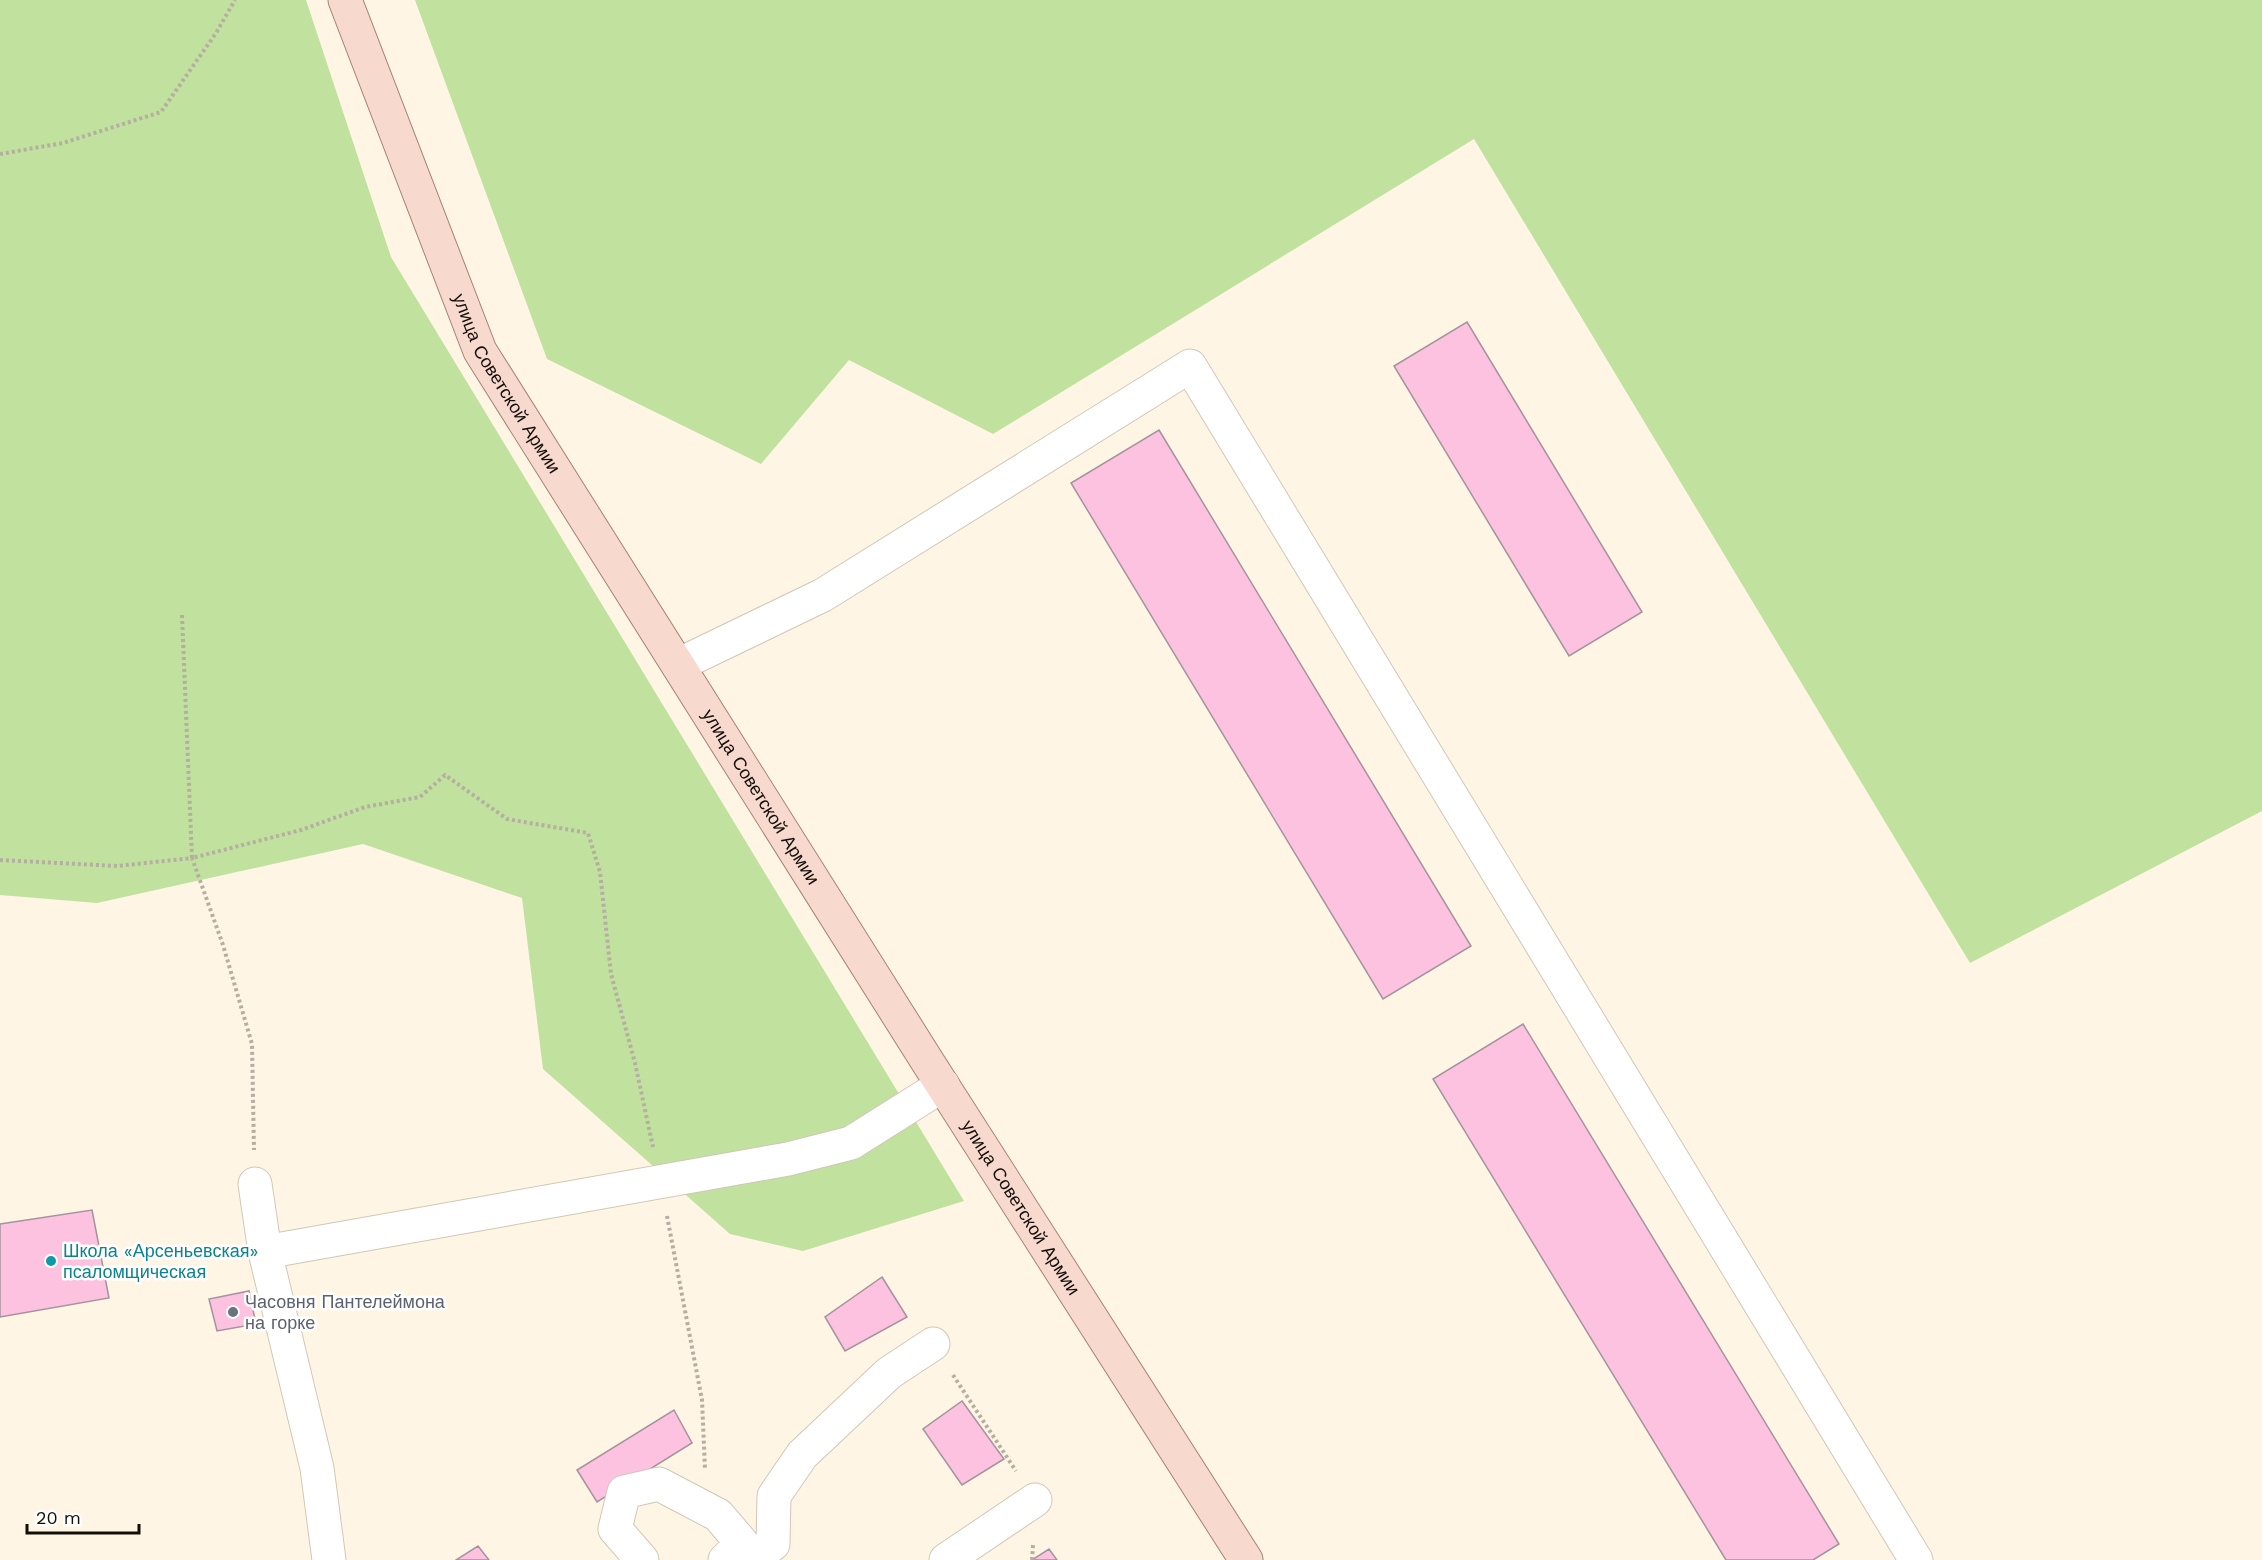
<svg xmlns="http://www.w3.org/2000/svg" width="2262" height="1560" viewBox="0 0 2262 1560" font-family="'Work Sans',sans-serif">
<style>
.green{fill:#c1e19e}
.building{fill:#fcc2e0;stroke:#a4939c;stroke-width:1.5}
.lines{fill:none;stroke-linecap:round;stroke-linejoin:round}
.minor-casing{stroke:#d0c7b7;stroke-width:35}
.major-casing{stroke:#a48274;stroke-width:35}
.path{stroke:#b6aea1;stroke-width:4;stroke-dasharray:3 3;stroke-linecap:butt}
.minor{stroke:#fff;stroke-width:33}
.major{stroke:#f8d9ce;stroke-width:33}
.culture-dot{fill:#0f9aa8;stroke:#fff;stroke-width:2}
.worship-dot{fill:#6b7280;stroke:#fff;stroke-width:2}
.labels{text-anchor:middle;stroke-width:5;stroke-linejoin:round;paint-order:stroke}
.street-label{font-size:18px;fill:#120f09;stroke:#fff}
.culture-label{font-size:18px;fill:#0d838f;stroke:#fff;text-anchor:start}
.worship-label{font-size:18px;fill:#5b616d;stroke:#fff;text-anchor:start}
</style>
<rect width="100%" height="100%" fill="#fff5e5"/>
<path class="green" d="M0 0H306L391 257 964 1201 803 1251 730 1234 543 1069 522 898 363 844 97 903 0 895Z
M415 0H2262V811L1970 963 1474 139 993 434 849 360 761 464 547 359Z"/>
<path class="building" d="M1467 322 1642 612 1569 656 1394 366Z
M1159 430 1471 946 1383 999 1071 483Z
M1523 1024 1839 1544 1813 1560H1726L1433 1079Z
M92 1210 109 1298 0 1317V1224Z
M882 1277 907 1317 845 1351 825 1317Z
M249 1291 256 1324 217 1331 209 1299Z
M962 1401 1004 1459 962 1485 923 1429Z
M674 1410 692 1443 597 1502 577 1470Z
M478 1546 489 1560H456Z
M1049 1549 1057 1560H1032Z"/>
<g class="lines">
<g class="minor-casing">
<path id="minor" d="M678 665 823 595 1190 366 1916 1560
M255 1184 265 1252 317 1468 329 1560
M265 1252 788 1159 851 1143 943 1085
M642 1560 615 1529 624 1492 659 1484 718 1515 742 1543 725 1560
M751 1560 773 1544 774 1496 802 1455 889 1373 933 1344
M946 1560 1035 1500"/>
</g>
<g class="major-casing">
<g id="major">
<path id="s1" d="M345 0 480 351 929 1064 1246 1560"/>
</g>
</g>
<path class="path" d="M0 154 63 143 161 112 216 33 235 0
M182 615 192 858 301 830 365 807 420 797 445 775 507 819 588 833 600 872 611 974 635 1063 653 1147
M0 860 117 866 192 858 223 945 252 1044 254 1150
M667 1216 702 1400 705 1469
M953 1375 1016 1471
M1032 1560 1033 1545"/>
<use href="#minor" class="minor"/>
<use href="#major" class="major"/>
</g>
<circle class="culture-dot" cx="51" cy="1261" r="6"/>
<circle class="worship-dot" cx="233" cy="1312" r="6"/>
<g class="labels">
<g class="street-label">
<text dy="6" stroke="none"><textPath href="#s1" startOffset="417">улица Советской Армии</textPath></text>
<text dy="6" stroke="none"><textPath href="#s1" startOffset="903">улица Советской Армии</textPath></text>
<text dy="6" stroke="none"><textPath href="#s1" startOffset="1389">улица Советской Армии</textPath></text>
</g>
<g class="culture-label">
<text x="63" y="1257">Школа «Арсеньевская»<tspan x="63" dy="21">псаломщическая</tspan></text>
</g>
<g class="worship-label">
<text x="245" y="1308">Часовня Пантелеймона<tspan x="245" dy="21">на горке</tspan></text>
</g>
</g>
<path d="M27 1524v9h112v-9" fill="none" stroke="#120f09" stroke-width="3"/>
<text x="36" y="1524" font-size="18" fill="#120f09" stroke="#ffffff" stroke-width="4.5" paint-order="stroke">20 m</text>
</svg>
